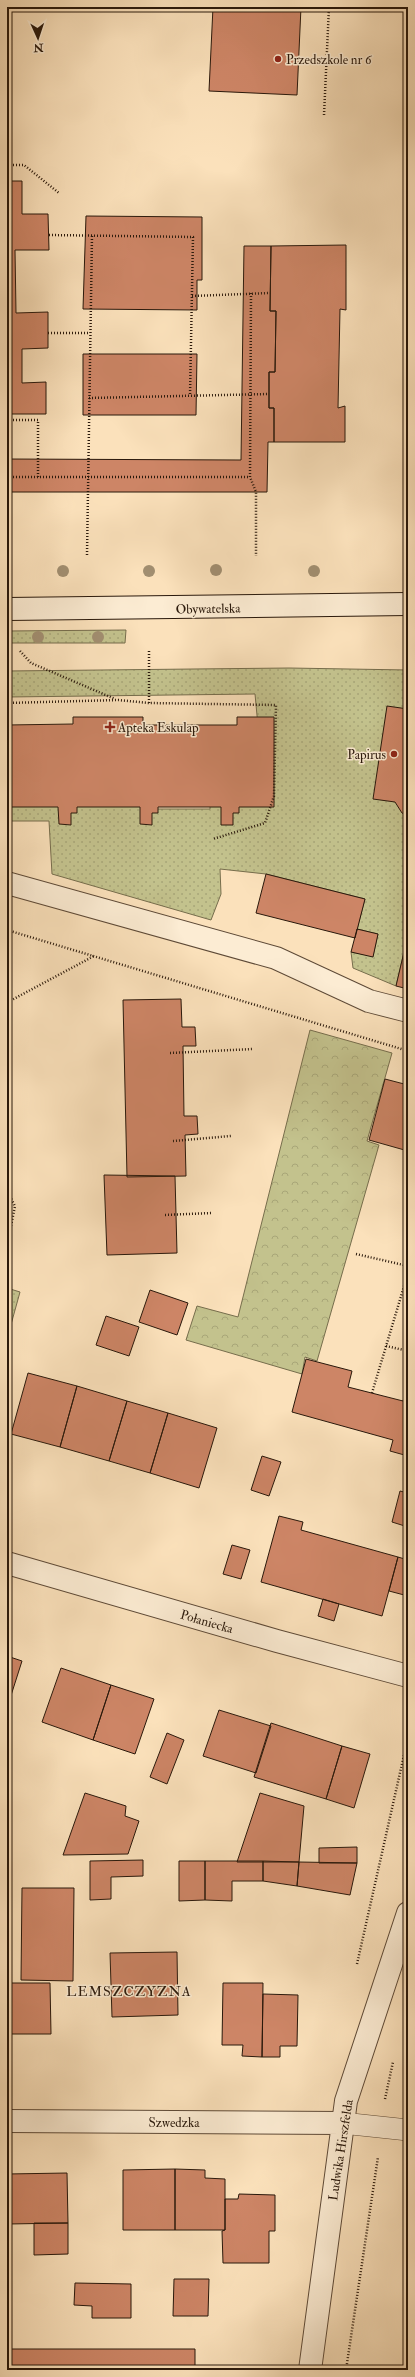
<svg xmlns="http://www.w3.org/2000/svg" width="415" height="2377" viewBox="0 0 415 2377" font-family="'IM FELL Double Pica',serif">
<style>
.green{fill:url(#green-dots);stroke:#766d4c}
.forest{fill:url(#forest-crowns);stroke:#766d4c}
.building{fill:#cd8566;stroke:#29180b}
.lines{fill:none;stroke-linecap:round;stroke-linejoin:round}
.lane-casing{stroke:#5e4a37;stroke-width:22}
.street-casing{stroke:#5e4a37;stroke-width:24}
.secondary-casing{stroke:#29180b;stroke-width:24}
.path{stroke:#29180b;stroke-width:2.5;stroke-dasharray:1 2;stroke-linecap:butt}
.lane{stroke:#fcecd3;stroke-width:21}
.street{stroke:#fcecd3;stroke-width:22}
.secondary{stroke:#fcecd3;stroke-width:22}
.tree{fill:#a18e70}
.poi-dot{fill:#8f2418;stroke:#fcecd3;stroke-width:1.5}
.labels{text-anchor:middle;stroke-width:3;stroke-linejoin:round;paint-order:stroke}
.poi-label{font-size:13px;fill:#29180b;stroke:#fcecd3;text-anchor:start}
.street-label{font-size:13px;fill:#29180b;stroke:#fcecd3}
.neighbourhood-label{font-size:14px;letter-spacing:1px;fill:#29180b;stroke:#fcecd3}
</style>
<defs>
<pattern id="green-dots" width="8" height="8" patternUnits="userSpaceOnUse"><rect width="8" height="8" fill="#c3c28d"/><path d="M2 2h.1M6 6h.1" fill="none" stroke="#a8a678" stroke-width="1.8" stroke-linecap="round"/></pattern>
<pattern id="forest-crowns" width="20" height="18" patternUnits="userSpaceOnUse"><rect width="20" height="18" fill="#c3c28d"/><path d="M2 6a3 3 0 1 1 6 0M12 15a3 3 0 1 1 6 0" fill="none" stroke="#a8a678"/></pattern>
</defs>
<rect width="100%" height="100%" fill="#fbe1bb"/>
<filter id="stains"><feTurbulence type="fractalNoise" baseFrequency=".005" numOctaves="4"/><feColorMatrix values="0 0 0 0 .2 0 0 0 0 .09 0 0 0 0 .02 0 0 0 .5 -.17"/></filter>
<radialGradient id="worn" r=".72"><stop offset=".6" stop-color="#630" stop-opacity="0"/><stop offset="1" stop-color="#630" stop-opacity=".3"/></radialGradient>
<path class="green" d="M126 630 125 643H7V631Z
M289 668 408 670V935L396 986 353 968 351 952 373 956 378 934 357 929 365 899 266 874 220 869 221 894 211 920 52 874 49 821H7V804L144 796V809H210V797L258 726 255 694 7 697V671Z
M7 1288 20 1292 7 1339Z"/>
<path class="forest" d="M310 1030 392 1053 367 1141 379 1145 317 1361 305 1357 302 1374 186 1340 197 1306 238 1317Z"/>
<path class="building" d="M213 7H301L297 95 209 91Z
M7 181H22V214H48L49 250H15L16 313 48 312V348L22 349V383L46 382V414H7Z
M86 216 202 217V280H197V310L83 309Z
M346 245V310L340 309 338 408 345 406V442H274V408H269V372H275L276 311H270L271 246Z
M244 246H271L270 311H276L275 372H269V408H274V442H268L267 492H7V459L241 460Z
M83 354H197L196 415H83Z
M387 706 408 709V816L402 813 395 802 373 799Z
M73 717H143V725H237V717H274V807H239V813H233V825H221V807H158V813H152V825L140 824V807H77V813H71V825L59 824 58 807H7V725L73 724Z
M266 874 365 899 355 938 256 913Z
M357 929 378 934 373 957 351 952Z
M408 935V989L396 986Z
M181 999 182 1027H195L196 1046H183L184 1116H197L198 1134 185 1135 186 1176 127 1177 123 1000Z
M385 1079 408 1085V1151L369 1140Z
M104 1175 175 1176 177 1253 107 1255Z
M150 1290 188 1303 177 1335 139 1322Z
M106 1316 139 1327 129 1356 96 1345Z
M306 1359 352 1371 348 1387 403 1401 408 1384V1456L390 1451 393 1440 292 1412Z
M28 1373 77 1386 60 1447 11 1434Z
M77 1386 127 1401 109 1461 60 1447Z
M127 1401 168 1413 150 1473 109 1461Z
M168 1413 217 1428 199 1488 150 1473Z
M262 1456 281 1462 269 1496 251 1490Z
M400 1491 408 1493V1527L392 1522Z
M279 1516 303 1522 301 1530 398 1557 382 1616 261 1582Z
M232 1545 250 1550 241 1579 223 1574Z
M398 1557 408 1560V1596L389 1591Z
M323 1599 339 1604 334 1621 318 1616Z
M7 1656 22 1661 7 1708Z
M61 1668 111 1685 93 1740 42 1722Z
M111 1685 154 1699 135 1754 93 1740Z
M219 1710 271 1726 256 1773 203 1756Z
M271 1723 342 1746 326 1799 254 1777Z
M167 1733 184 1740 167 1784 150 1777Z
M342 1746 370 1754 354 1808 326 1799Z
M85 1793 126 1806 125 1816 139 1821 128 1854 63 1855Z
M260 1793 304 1806 299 1862H237Z
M357 1847V1863H319V1848Z
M143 1860V1876L111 1877V1899L90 1900V1861Z
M179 1861H205V1900L179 1901Z
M205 1861H263V1881H232V1901L205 1900Z
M263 1861 299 1862 297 1886 263 1881Z
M299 1862 357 1863 350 1895 297 1886Z
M22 1888H74L73 1981 21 1980Z
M177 1952 178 2015 112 2017 110 1953Z
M7 1983H50L51 2034H7Z
M223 1983H263L262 2057 242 2056 243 2045H222Z
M263 1994 298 1995 297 2046H280V2057H262Z
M175 2169 205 2170V2178L225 2179V2230H175Z
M175 2169V2230H123V2170Z
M67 2173 68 2223 8 2224 7 2174Z
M239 2194 275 2195V2231H269V2263H223L222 2231 225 2230V2199H238Z
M34 2223H68V2254L34 2255Z
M174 2279H209L208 2316H173Z
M75 2283 131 2284V2318H92V2306L74 2305Z
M7 2349H195V2370H7Z"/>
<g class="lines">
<g class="lane-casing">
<path id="lane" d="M342 2123 408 2130"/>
</g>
<g class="street-casing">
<path id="street" d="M7 883 276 958 369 1001 408 1011
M7 1563 277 1641 408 1676
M7 2121 342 2123
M310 2370 346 2101 408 1913"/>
</g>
<g class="secondary-casing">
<path id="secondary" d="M7 609 408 604"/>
</g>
<path class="path" d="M324 115 329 7
M7 165H24L59 193
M49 235 193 237 190 396
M251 293 250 477 256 492V556
M192 296 270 293
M48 333H90
M89 398 269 394
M7 420H38V477
M7 477H250
M87 555 92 235
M20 651 31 663 115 699
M7 703 118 700 149 703 276 705 274 796 265 823 213 839
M149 703V651
M7 930 408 1051
M7 1005 8 1002 94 956
M170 1053 253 1049
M173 1141 231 1136
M7 1191 15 1206 7 1246
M165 1215 212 1213
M356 1254 408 1266
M386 1346 408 1351
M372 1393 408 1273
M357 1964 404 1755 408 1756
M385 2099 393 2062
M346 2370 378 2157"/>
<use href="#lane" class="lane"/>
<use href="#street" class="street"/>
<use href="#secondary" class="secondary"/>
</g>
<g class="tree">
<circle cx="216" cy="570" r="6"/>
<circle cx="63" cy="571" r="6"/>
<circle cx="149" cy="571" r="6"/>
<circle cx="314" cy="571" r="6"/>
<circle cx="38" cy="637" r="6"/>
<circle cx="98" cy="637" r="6"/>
</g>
<g class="poi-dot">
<circle cx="278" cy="59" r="4"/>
<path d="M108 721h4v4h4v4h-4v4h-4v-4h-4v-4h4z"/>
<circle cx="394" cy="754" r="4"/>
</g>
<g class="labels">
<g class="poi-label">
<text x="286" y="64">Przedszkole nr 6</text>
<text x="118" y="732">Apteka Eskulap</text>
<text x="386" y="759" text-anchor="end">Papirus</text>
</g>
<g class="street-label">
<text transform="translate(208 608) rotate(-1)" y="5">Obywatelska</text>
<text transform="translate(207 1621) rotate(16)" y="5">Połaniecka</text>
<text x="174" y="2127">Szwedzka</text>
<text transform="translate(340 2150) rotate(-81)" y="5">Ludwika Hirszfelda</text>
</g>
<g class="neighbourhood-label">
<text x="129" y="1996">LEMSZCZYZNA</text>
</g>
</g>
<rect width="415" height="2377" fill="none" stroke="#fbe1bb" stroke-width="24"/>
<rect x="8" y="8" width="399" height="2361" fill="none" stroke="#29180b" stroke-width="2"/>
<rect x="12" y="12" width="391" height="2353" fill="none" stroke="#29180b"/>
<g transform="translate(38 38) rotate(177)" stroke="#fcecd3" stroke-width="3" paint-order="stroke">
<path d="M0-3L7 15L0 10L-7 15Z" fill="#29180b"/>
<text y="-6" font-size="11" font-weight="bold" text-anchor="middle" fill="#29180b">N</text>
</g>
<rect width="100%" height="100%" filter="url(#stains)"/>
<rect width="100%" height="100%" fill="url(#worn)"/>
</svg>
